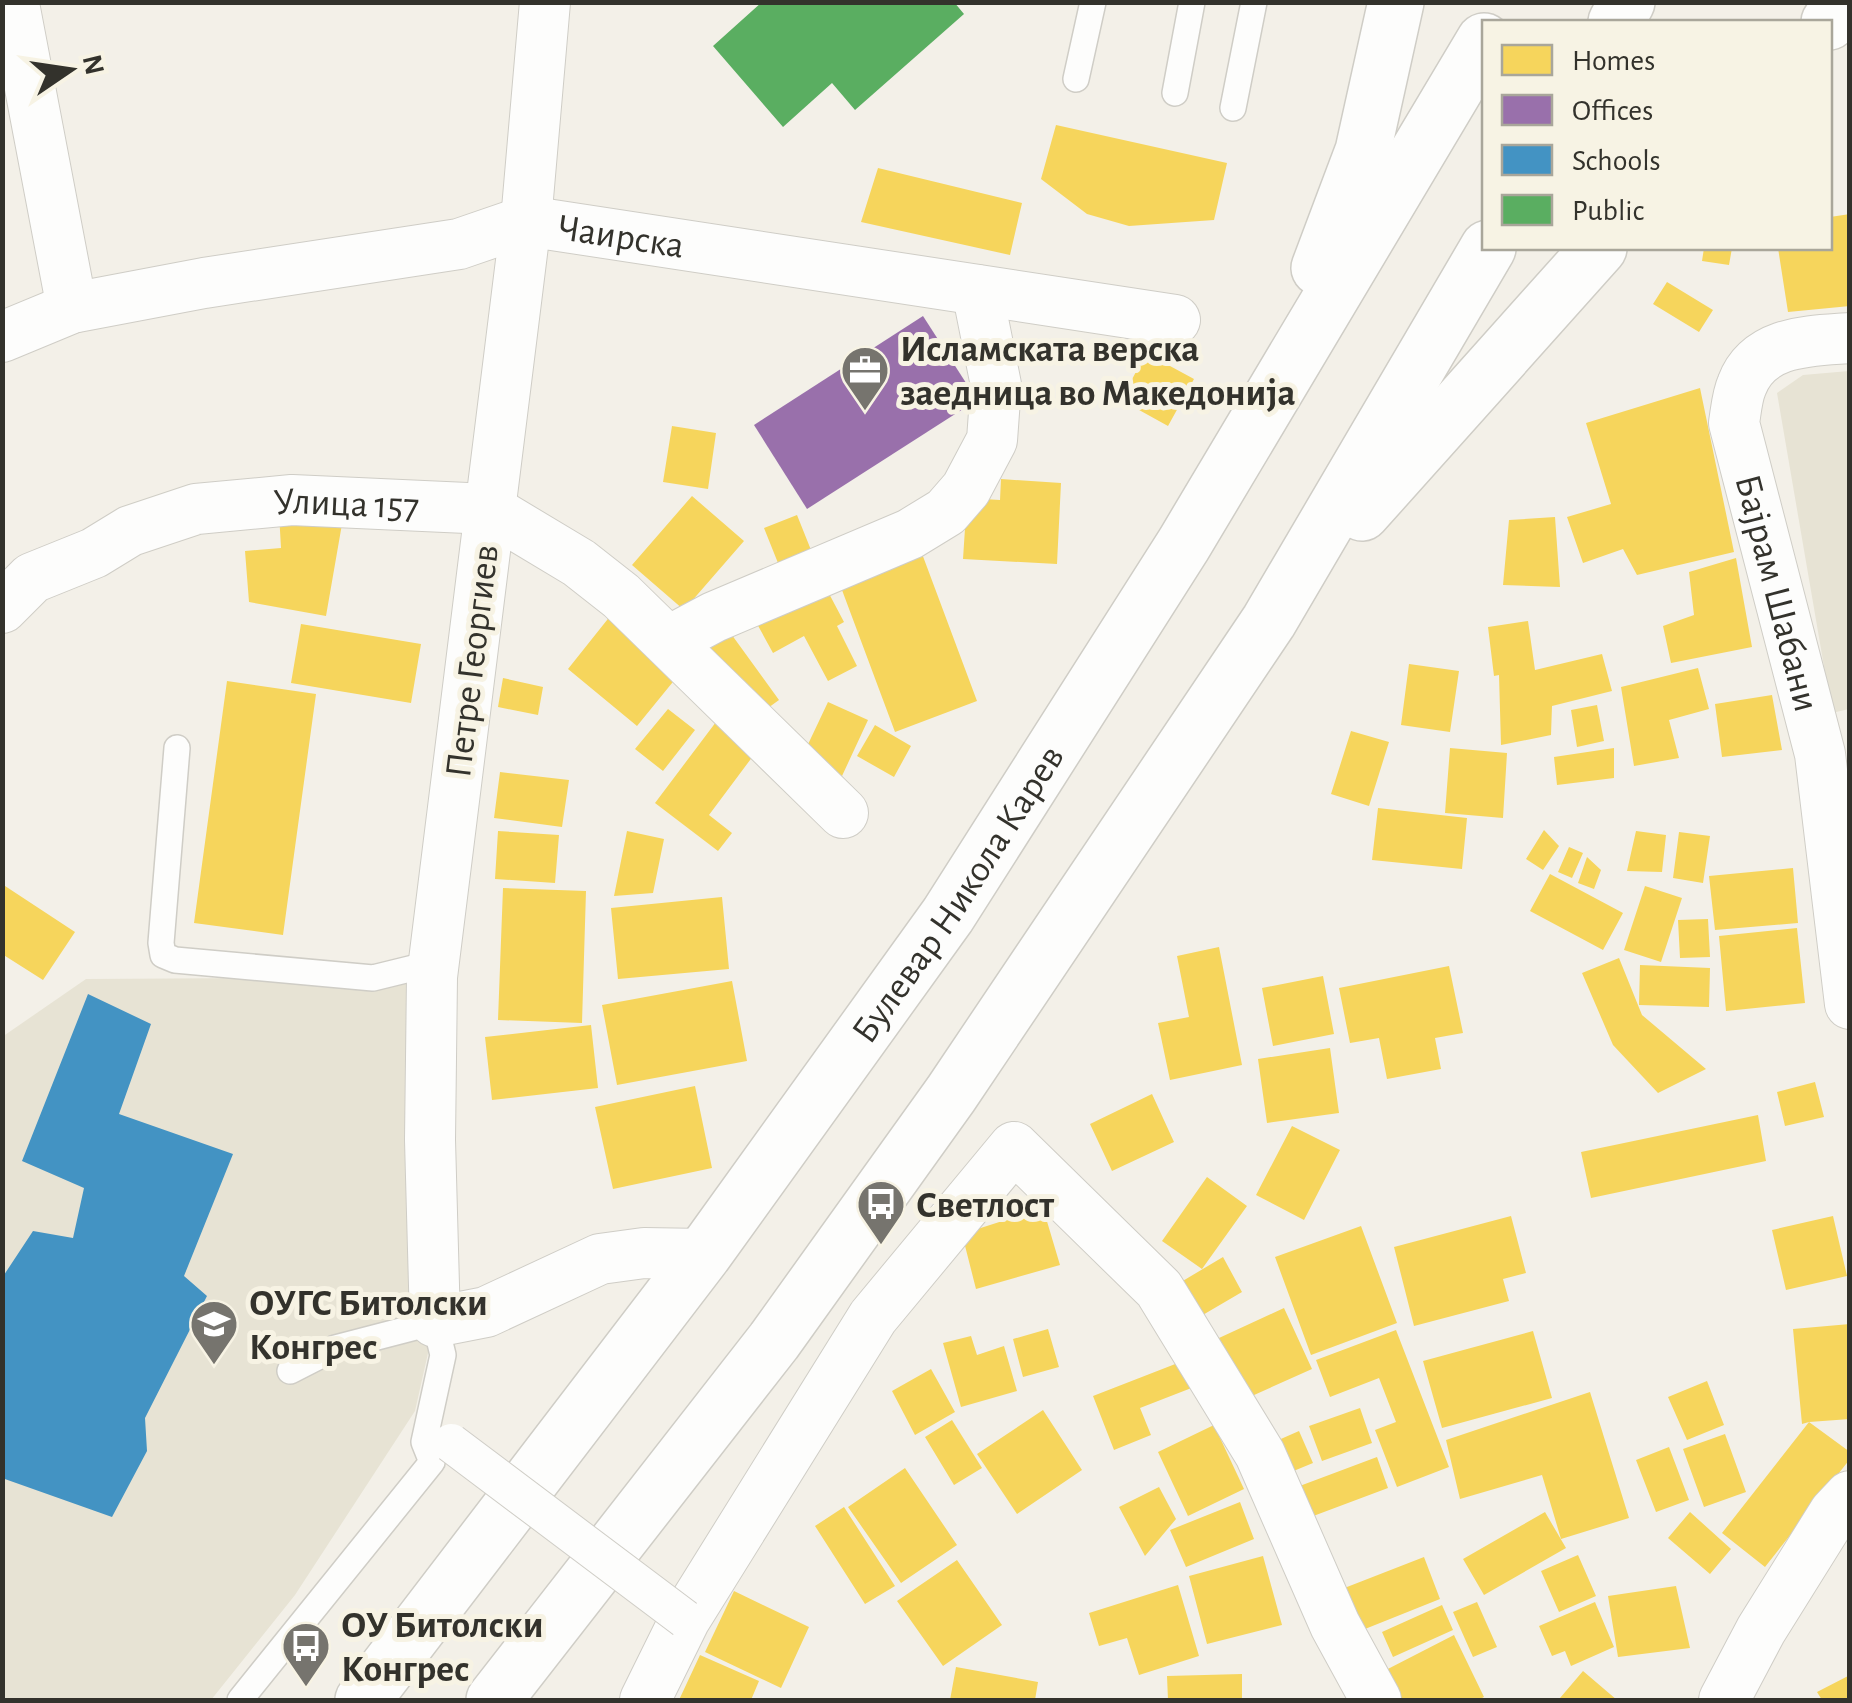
<svg xmlns="http://www.w3.org/2000/svg" width="1852" height="1703" viewBox="0 0 1852 1703" font-family="'Alegreya Sans',sans-serif">
<style>
.built{fill:#e7e3d4}
.homes{fill:#f6d55c}
.offices{fill:#9970ab}
.schools{fill:#4393c3}
.public{fill:#5aae61}
.lines{fill:none;stroke-linecap:round;stroke-linejoin:round}
.service-casing{stroke:#cfcdc6;stroke-width:28}
.minor-casing{stroke:#cfcdc6;stroke-width:52}
.tertiary-casing{stroke:#cfcdc6;stroke-width:58}
.service{stroke:#fdfdfc;stroke-width:25}
.minor{stroke:#fdfdfc;stroke-width:50}
.tertiary{stroke:#fdfdfc;stroke-width:55}
.pedestrian-bridge-casing{stroke:#cfcdc6;stroke-width:40;stroke-linecap:butt}
.pedestrian-bridge{stroke:#fdfdfc;stroke-width:38}
.labels{text-anchor:middle;stroke-width:10;stroke-linejoin:round;paint-order:stroke}
.street-label{font-size:38px;fill:#33322c;stroke:#f7f3e4}
.poi-label{font-size:38px;font-weight:bold;fill:#33322c;stroke:#f7f3e4;text-anchor:start}
</style>
<rect width="100%" height="100%" fill="#f3f0e8"/>
<path class="built" d="M1849 371V709L1832 713 1777 393 1803 375Z
M432 977 435 1322 415 1411 295 1595 211 1700H3L2 1037 86 979Z"/>
<path class="homes" d="M1056 125 1227 163 1214 220 1129 226 1087 214 1041 179Z
M878 168 1022 203 1010 255 861 222Z
M1850 214V306L1788 312 1778 248H1830V217Z
M1704 248H1732L1729 265 1702 261Z
M1667 282 1713 310 1699 332 1653 304Z
M1146 353 1194 379 1168 426 1121 400Z
M1700 388 1734 552 1637 575 1623 549 1583 563 1567 517 1611 504 1586 423Z
M672 426 716 433 708 489 663 482Z
M1001 479 1061 483 1057 564 963 559 967 498 1000 500Z
M692 496 744 541 684 610 632 565Z
M279 513 342 524 326 616 249 602 245 551 281 548Z
M797 515 817 565 784 578 764 528Z
M1555 517 1560 587 1503 585 1509 520Z
M921 551 977 701 895 732 839 582Z
M1736 558 1752 647 1671 663 1663 626 1694 615 1689 572Z
M825 586 844 622 837 626 857 666 828 681 804 636 773 653 756 622Z
M611 615 681 672 637 726 568 669Z
M1528 621 1535 670 1602 654 1612 691 1552 706 1551 735 1501 745 1499 675 1494 676 1488 627Z
M301 624 421 644 411 703 291 683Z
M729 631 779 700 754 718 704 650Z
M1409 664 1459 671 1450 732 1401 725Z
M1698 668 1709 709 1669 720 1679 758 1634 766 1621 687Z
M503 678 543 687 538 715 498 707Z
M227 681 316 694 283 935 194 923Z
M1772 695 1782 750 1722 757 1715 704Z
M828 702 868 720 842 776 802 757Z
M1597 705 1604 741 1577 747 1571 710Z
M668 709 695 730 663 771 635 749Z
M716 722 756 752 709 815 732 833 718 851 655 803Z
M875 725 911 746 894 777 857 756Z
M1351 731 1389 742 1369 806 1331 794Z
M1450 748 1507 753 1503 818 1445 813Z
M1614 748V778L1557 785 1554 757Z
M500 772 569 780 562 827 494 818Z
M1378 808 1467 818 1462 869 1372 860Z
M1544 830 1559 846 1543 870 1526 859Z
M498 831 559 835 555 883 495 879Z
M627 831 664 839 653 893 614 896Z
M1636 831 1666 835 1662 872 1627 871Z
M1679 832 1710 836 1703 883 1673 878Z
M1569 847 1583 853 1572 878 1558 872Z
M1587 857 1601 870 1594 889 1578 883Z
M1793 868 1798 923 1715 930 1709 876Z
M1550 874 1623 913 1603 950 1530 911Z
M2 884 75 932 43 980 2 954Z
M1645 886 1682 898 1661 962 1624 950Z
M503 888 586 891 582 1023 498 1020Z
M722 897 729 969 618 979 611 908Z
M1708 919 1710 957 1680 958 1678 920Z
M1797 928 1805 1003 1726 1011 1719 936Z
M1219 947 1242 1065 1170 1080 1158 1023 1189 1017 1177 956Z
M1619 958 1642 1015 1706 1069 1658 1093 1613 1045 1582 973Z
M1640 965 1710 968 1709 1007 1639 1005Z
M1449 966 1463 1033 1435 1038 1441 1069 1387 1079 1379 1038 1350 1043 1339 988Z
M1323 976 1334 1034 1273 1046 1262 988Z
M732 981 747 1061 617 1085 602 1005Z
M591 1025 598 1088 492 1100 485 1037Z
M1330 1048 1339 1113 1267 1123 1258 1059Z
M1815 1082 1824 1117 1785 1126 1777 1092Z
M695 1086 712 1168 613 1189 595 1107Z
M1152 1094 1174 1142 1112 1171 1090 1124Z
M1758 1115 1766 1161 1591 1198 1581 1152Z
M1292 1126 1340 1150 1304 1220 1256 1195Z
M1207 1177 1247 1206 1202 1269 1162 1241Z
M1043 1208 1060 1265 976 1289 962 1234Z
M1511 1216 1526 1273 1503 1279 1509 1301 1414 1326 1394 1247Z
M1833 1216 1847 1276 1786 1290 1772 1230Z
M1361 1226 1397 1323 1311 1355 1275 1257Z
M1223 1257 1242 1292 1201 1316 1181 1282Z
M1284 1308 1312 1369 1234 1404 1206 1344Z
M1850 1324V1419L1809 1422 1850 1452V1459L1765 1567 1722 1533 1809 1422 1802 1424 1793 1329Z
M1048 1329 1059 1367 1023 1377 1013 1339Z
M1396 1330 1449 1467 1397 1487 1375 1430 1396 1422 1379 1378 1330 1397 1316 1360Z
M1533 1331 1552 1398 1442 1428 1423 1361Z
M971 1336 977 1355 1004 1346 1017 1391 961 1407 943 1343Z
M1183 1361 1194 1387 1140 1408 1151 1435 1114 1450 1093 1396Z
M931 1369 955 1412 915 1435 892 1391Z
M1707 1381 1724 1425 1687 1440 1668 1397Z
M1590 1392 1629 1518 1561 1539 1542 1475 1460 1499 1446 1440Z
M1360 1408 1372 1443 1322 1461 1309 1426Z
M1043 1410 1082 1470 1017 1514 977 1454Z
M952 1420 982 1468 954 1485 925 1437Z
M1214 1425 1244 1489 1188 1516 1158 1452Z
M1299 1431 1313 1463 1279 1477 1265 1446Z
M1725 1434 1746 1492 1704 1507 1683 1449Z
M1669 1447 1689 1500 1656 1512 1636 1460Z
M1377 1457 1388 1488 1300 1521 1289 1490Z
M905 1468 957 1545 901 1583 848 1507Z
M1159 1487 1176 1519 1145 1556 1119 1507Z
M1240 1502 1254 1539 1186 1567 1170 1530Z
M844 1507 895 1586 865 1604 815 1526Z
M1545 1512 1566 1548 1484 1595 1463 1559Z
M1690 1512 1731 1549 1710 1574 1668 1538Z
M1578 1555 1596 1596 1559 1612 1541 1571Z
M1263 1556 1282 1625 1207 1644 1189 1576Z
M1424 1557 1440 1599 1345 1637 1329 1594Z
M957 1560 1002 1625 943 1666 897 1601Z
M1178 1585 1199 1656 1139 1675 1127 1638 1099 1646 1089 1613Z
M1676 1586 1690 1648 1618 1657 1608 1596Z
M734 1591 809 1627 781 1688 705 1652Z
M1477 1602 1497 1647 1473 1657 1453 1612Z
M1595 1602 1614 1647 1571 1666 1565 1651 1552 1656 1539 1626Z
M1442 1605 1453 1630 1393 1657 1382 1632Z
M1454 1635 1484 1697 1478 1700H1394L1380 1673Z
M700 1655 759 1681 751 1700H679Z
M956 1667 1038 1682 1035 1700H950Z
M1583 1671 1617 1700H1562L1560 1698Z
M1242 1674V1700H1168L1167 1676Z
M1850 1675V1700H1822L1817 1692Z"/>
<path class="offices" d="M923 316 977 400 807 509 754 425Z"/>
<path class="schools" d="M88 994 151 1024 119 1114 233 1154 184 1276 207 1296 145 1418 147 1451 112 1517 2 1478V1278L33 1231 73 1238 84 1188 22 1161Z"/>
<path class="public" d="M762 2H954L964 14 855 110 832 83 783 127 713 46Z"/>
<g class="lines">
<g class="service-casing">
<path id="service" d="M1076 79 1093 2
M1175 93 1192 2
M1233 108 1254 2
M177 748 161 943 163 955 175 960 373 978 434 963
M240 1700 432 1462 424 1442 443 1355 435 1322 335 1348 290 1371"/>
</g>
<g class="minor-casing">
<g id="minor">
<path d="M545 2 526 221 432 977 430 1140 435 1322 486 1312 600 1259 644 1253 704 1254"/>
<path d="M2 13 15 9 72 308"/>
<path id="s1" d="M2 337 72 308 204 283 459 244 526 221 1175 320"/>
<path id="s2" d="M1850 338C1810 341 1759 340 1742 385 1737 396 1736 411 1734 423L1820 754 1850 1004"/>
<path id="s3" d="M2 608 32 578 94 553 130 531 196 509 292 500 489 509 579 563 621 596 843 813"/>
<path d="M669 641 714 617 910 534 946 512 966 489 992 440 996 385 977 290"/>
<path d="M645 1700 685 1619 873 1317 1014 1147 1159 1289 1260 1454 1335 1625 1376 1700"/>
<path d="M1724 1700 1761 1630 1834 1513 1850 1496"/>
</g>
</g>
<g class="tertiary-casing">
<g id="tertiary">
<path d="M1616 22 1627 2"/>
<path d="M1829 22 1850 3"/>
<path d="M1319 268 1363 151 1396 2"/>
<path d="M1362 513 1599 248"/>
<path id="s4" d="M363 1700 704 1254 948 915 1184 544 1484 41"/>
<path d="M494 1700 774 1341 951 1094 1269 621 1488 248"/>
</g>
</g>
<use href="#service" class="service"/>
<use href="#minor" class="minor"/>
<use href="#tertiary" class="tertiary"/>
<g class="pedestrian-bridge-casing">
<path id="pedestrian-bridge" d="M451 1443 685 1619"/>
</g>
<use href="#pedestrian-bridge" class="pedestrian-bridge"/>
</g>
<defs>
<g id="office-pin" transform="scale(2.5)"><path d="M0 17L-7.5 6A9.5 9.5 0 1 1 7.5 6Z" fill="#76746e" stroke="#f7f3e4"/><path d="M-6-3h4V-5.5h4V-3h4V5H-6ZM-1-4.5V-3h2v-1.5ZM-6 0V1H6V0Z" fill="#fff"/></g>
<g id="bus-pin" transform="scale(2.5)"><path d="M0 17L-7.5 6A9.5 9.5 0 1 1 7.5 6Z" fill="#76746e" stroke="#f7f3e4"/><path d="M-5-6H5V4H4V6H2V4H-2V6H-4V4H-5ZM-3.5-4V0h7V-4ZM-3.5 1.2v1.5H-2V1.2ZM2 1.2v1.5H3.5V1.2Z" fill="#fff"/></g>
<g id="school-pin" transform="scale(2.5)"><path d="M0 17L-7.5 6A9.5 9.5 0 1 1 7.5 6Z" fill="#76746e" stroke="#f7f3e4"/><path d="M0-5L7-2L0 1L-7-2ZM-4 1L0 2.5L4 1V4Q0 6-4 4Z" fill="#fff"/></g>
</defs>
<g fill-rule="evenodd">
<use href="#office-pin" x="865" y="370"/>
<use href="#bus-pin" x="881" y="1204"/>
<use href="#school-pin" x="214" y="1324"/>
<use href="#bus-pin" x="306" y="1646"/>
</g>
<g class="labels">
<g class="street-label">
<text dy="13" stroke="none"><textPath href="#s1" startOffset="635">Чаирска</textPath></text>
<text dy="13" stroke="none"><textPath href="#s3" startOffset="372">Улица 157</textPath></text>
<text dy="13" stroke="none"><textPath href="#s2" startOffset="340">Бајрам Шабани</textPath></text>
<text transform="translate(471 661) rotate(-83)" y="13">Петре Георгиев</text>
<text dy="13" stroke="none"><textPath href="#s4" startOffset="1002">Булевар Никола Карев</textPath></text>
</g>
<g class="poi-label">
<text x="900" y="361">Исламската верска<tspan x="900" dy="44">заедница во Македонија</tspan></text>
<text x="916" y="1217">Светлост</text>
<text x="249" y="1315">ОУГС Битолски<tspan x="249" dy="44">Конгрес</tspan></text>
<text x="341" y="1637">ОУ Битолски<tspan x="341" dy="44">Конгрес</tspan></text>
</g>
</g>
<rect width="1852" height="1703" fill="none" stroke="#33322c" stroke-width="10"/>
<rect x="1482" y="20" width="350" height="230" fill="#f7f3e4" stroke="#a9a69a" stroke-width="2.5"/>
<rect x="1502" y="45" width="50" height="30" fill="#f6d55c" stroke="#a9a69a" stroke-width="2.5"/>
<text x="1572" y="70" font-size="30" fill="#33322c">Homes</text>
<rect x="1502" y="95" width="50" height="30" fill="#9970ab" stroke="#a9a69a" stroke-width="2.5"/>
<text x="1572" y="120" font-size="30" fill="#33322c">Offices</text>
<rect x="1502" y="145" width="50" height="30" fill="#4393c3" stroke="#a9a69a" stroke-width="2.5"/>
<text x="1572" y="170" font-size="30" fill="#33322c">Schools</text>
<rect x="1502" y="195" width="50" height="30" fill="#5aae61" stroke="#a9a69a" stroke-width="2.5"/>
<text x="1572" y="220" font-size="30" fill="#33322c">Public</text>
<g transform="translate(70 70) rotate(77)" stroke="#f7f3e4" stroke-width="8" paint-order="stroke">
<path d="M0-8L18 38L0 25L-18 38Z" fill="#33322c"/>
<text y="-15" font-size="28" font-weight="bold" text-anchor="middle" fill="#33322c">N</text>
</g>
</svg>
